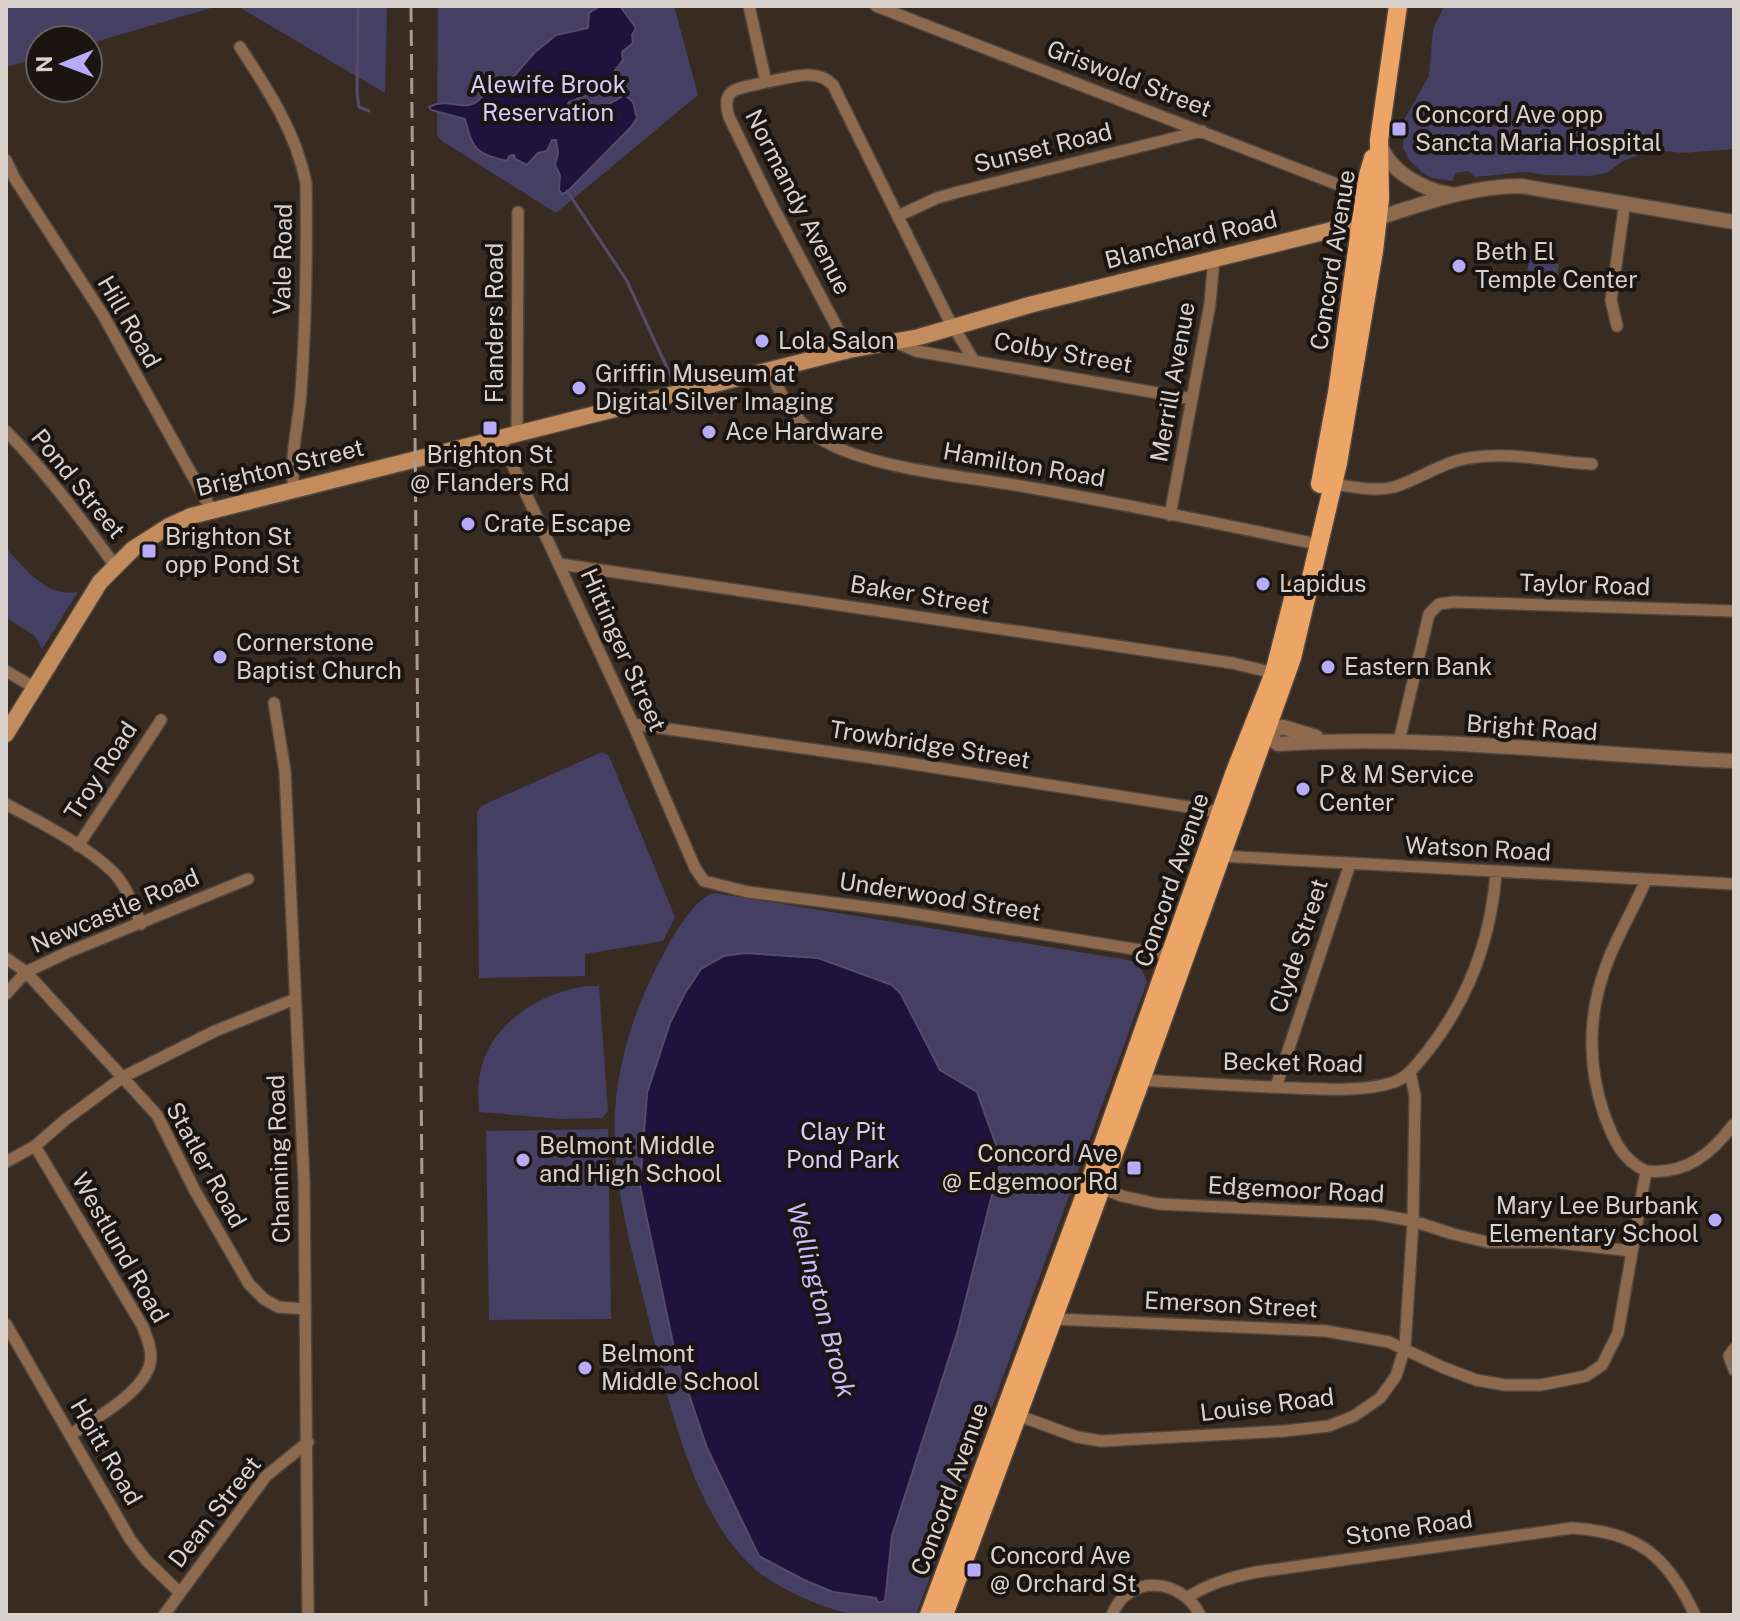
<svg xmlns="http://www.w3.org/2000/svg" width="1740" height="1621" viewBox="0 0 1740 1621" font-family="'Public Sans',sans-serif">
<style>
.green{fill:#453f64}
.water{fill:#1e133c;stroke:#564c67;stroke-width:2}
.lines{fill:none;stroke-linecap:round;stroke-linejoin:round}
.stream{stroke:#564c67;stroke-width:3}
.minor-casing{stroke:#51463d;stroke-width:14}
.tertiary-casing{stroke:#51463d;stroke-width:17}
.secondary-casing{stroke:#51463d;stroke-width:19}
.primary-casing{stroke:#51463d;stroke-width:21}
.minor{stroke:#8d6a4e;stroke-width:11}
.tertiary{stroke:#8d6a4e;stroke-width:14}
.secondary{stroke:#c38c5d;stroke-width:16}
.primary{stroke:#eda567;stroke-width:18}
.rail{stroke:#a59c95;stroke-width:3;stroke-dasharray:16 8;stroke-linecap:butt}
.poi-dot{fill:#b7abf8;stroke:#1a1511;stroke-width:3}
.labels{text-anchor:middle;stroke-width:8;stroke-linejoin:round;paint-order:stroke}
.street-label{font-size:24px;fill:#d9d1cb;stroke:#1a1511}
.park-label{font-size:24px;fill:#d3cdfb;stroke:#1a1511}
.poi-label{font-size:24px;fill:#d9d1cb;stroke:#1a1511;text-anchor:start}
.water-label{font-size:26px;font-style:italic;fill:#c6befa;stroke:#1a1511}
</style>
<rect width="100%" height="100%" fill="#372b22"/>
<path class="green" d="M6 6H218L88 44V40H40V57L6 67Z
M237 6H387L385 93Z
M438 6H674L698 95 556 213 442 141 437 135Z
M1444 6H1734V149L1683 153 1654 150 1623 161 1607 173 1589 176 1546 175 1525 172 1475 177 1468 171 1455 173 1453 181 1432 178 1422 172 1409 160 1403 147 1405 118 1429 76 1433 29Z
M1529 260 1559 264 1555 290 1525 286Z
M6 548C25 569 47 598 78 592L42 649 34 635 6 618Z
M602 752 609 756 675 917 663 941 585 954V976L479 978 477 813 481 806Z
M714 893 1128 960C1140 964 1143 971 1147 982L916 1615C898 1615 880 1616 862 1615 831 1613 781 1590 757 1571 690 1514 666 1390 646 1308 630 1243 611 1179 615 1111 619 1054 637 1002 665 951 673 935 696 897 714 893Z
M586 986H599L608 1111 602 1118 563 1119 479 1112C479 1102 477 1091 479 1080 485 1027 537 993 586 986Z
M608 1129 611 1319 489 1320 486 1131Z"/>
<path class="water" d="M600 6H620L636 28 632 35 633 43 622 52 623 60 613 73 607 90 595 92 569 102 564 110 568 120 577 122 625 95 633 102 637 118 631 127 567 192 562 194 559 190 560 175 555 165 558 153 556 140H552L547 151 538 153 527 165 515 159 514 155 509 156 507 161C475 153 473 150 465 119L431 110 429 107C455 94 472 123 489 84L509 82 534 53 556 35 588 28 589 13Z
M745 953 818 958 892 985 901 994 940 1070 977 1092 1001 1159 958 1330 892 1536 885 1601 878 1603 876 1598 833 1592 804 1580 759 1556 707 1448 675 1353 640 1186 647 1093 670 1023 685 993 701 969 724 956Z"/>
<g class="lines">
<path class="stream" d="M358 6 357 93 359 107 369 111
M567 191 627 281 674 383"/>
<g class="minor-casing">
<path id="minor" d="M749 6 766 82C742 89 719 85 729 117L771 203 849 350
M876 6 1365 195
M240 47C268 90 296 132 306 183 307 252 306 322 301 391 299 425 289 455 294 489
M766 82C788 79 816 66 833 85L947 316 973 359
M6 160 15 179 103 315 211 509
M898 216 937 198 958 192 1202 131
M1617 326 1611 300 1625 202
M895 342 916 351 1192 399
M770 369C780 396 799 427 824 441 874 470 974 477 1032 488 1124 504 1216 523 1307 542
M6 431C47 473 81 518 115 566
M517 434 518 212
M500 438 633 724 695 868 704 881 748 892 898 911 1171 955
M1333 484C1353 487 1375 492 1394 487 1420 479 1442 462 1469 458 1511 451 1550 462 1592 464
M1170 515 1210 304 1214 257
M560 564 1232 663 1274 673
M6 671 35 688
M274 703 285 771 304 1181 308 1615
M633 724 894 761 1221 812
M1399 741 1429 614 1439 604 1454 602 1734 611
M6 804C41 823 82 843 111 870 126 884 133 905 141 924
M78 846 161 720
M1220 856 1734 884
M6 958 26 972 157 1115 194 1189 249 1284 264 1299 278 1307 305 1309
M6 994 26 972 66 953 248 879
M1141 1080C1192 1083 1243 1086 1294 1088 1325 1089 1360 1092 1391 1083 1407 1079 1417 1064 1427 1052 1468 1000 1491 939 1496 873
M1276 1087 1350 864
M35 1146 143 1327C147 1338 153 1352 150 1364 142 1394 94 1419 70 1435
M6 1162 35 1146 65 1120 123 1077 215 1031 295 999
M1646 1171C1686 1175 1711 1154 1734 1124
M1101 1188 1122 1196 1158 1204 1375 1214 1413 1221 1453 1234 1487 1242H1551L1632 1251
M1054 1319 1326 1331 1389 1342 1442 1367 1476 1380 1505 1385H1541L1586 1376 1602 1365 1618 1333 1646 1171C1622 1160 1613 1139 1604 1114 1586 1061 1588 1010 1609 958 1620 931 1635 906 1646 880
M6 1324 130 1539 146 1560 180 1593
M1734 1349 1729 1356 1734 1370
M1017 1415 1077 1437 1101 1441 1284 1431 1329 1426 1354 1416 1380 1398 1396 1376 1405 1347 1413 1221 1415 1096 1410 1072
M1188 1597C1210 1583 1232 1577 1257 1572L1572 1528C1639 1532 1667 1556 1695 1615
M164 1615 266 1476 308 1442
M1112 1615C1128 1573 1182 1578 1200 1615"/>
</g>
<g class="tertiary-casing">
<path id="tertiary" d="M1380 143C1388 171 1423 190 1450 194
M1378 218C1425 203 1472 186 1521 186L1734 222
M1265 733 1278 744C1430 734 1582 755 1734 761
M1265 733 1283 727 1316 737"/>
</g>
<g class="secondary-casing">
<path id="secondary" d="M6 734 100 582 133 549 169 526 191 516 849 350 919 337 1033 304 1372 220"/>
</g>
<g class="primary-casing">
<path id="primary" d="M1320 484 1337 393 1367 179 1373 158
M929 1615 1089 1184 1234 774 1274 673 1296 587
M944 1615 1141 1080 1292 658 1338 463 1374 251 1380 199 1379 140 1398 6"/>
</g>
<use href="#minor" class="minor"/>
<use href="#tertiary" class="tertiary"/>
<use href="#secondary" class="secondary"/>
<use href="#primary" class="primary"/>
<path class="rail" d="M411 6 426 1615"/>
</g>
<g class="poi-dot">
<rect x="1391" y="121" width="16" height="16" rx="4"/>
<circle cx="1459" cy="266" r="8"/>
<circle cx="762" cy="341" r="8"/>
<circle cx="579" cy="388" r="8"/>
<rect x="482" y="420" width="16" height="16" rx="4"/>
<circle cx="709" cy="432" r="8"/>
<circle cx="468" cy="524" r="8"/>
<rect x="141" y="543" width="16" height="16" rx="4"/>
<circle cx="1263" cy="584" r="8"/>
<circle cx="220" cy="657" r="8"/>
<circle cx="1328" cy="667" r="8"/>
<circle cx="1303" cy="789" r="8"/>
<circle cx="523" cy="1160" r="8"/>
<rect x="1126" y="1160" width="16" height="16" rx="4"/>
<circle cx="1715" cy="1220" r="8"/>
<circle cx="585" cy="1368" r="8"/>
<rect x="966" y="1562" width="16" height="16" rx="4"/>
</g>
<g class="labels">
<g class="street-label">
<text transform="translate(1129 79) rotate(21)" y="8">Griswold Street</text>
<text transform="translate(1043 148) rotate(-14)" y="8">Sunset Road</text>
<text transform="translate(798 202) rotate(63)" y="8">Normandy Avenue</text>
<text transform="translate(1191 240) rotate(-14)" y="8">Blanchard Road</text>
<text transform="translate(283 259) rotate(-89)" y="8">Vale Road</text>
<text transform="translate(1333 260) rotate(-81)" y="8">Concord Avenue</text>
<text transform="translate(129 322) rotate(60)" y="8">Hill Road</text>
<text transform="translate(495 323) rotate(-90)" y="8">Flanders Road</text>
<text transform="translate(1063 353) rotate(10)" y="8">Colby Street</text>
<text transform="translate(1173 382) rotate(-80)" y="8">Merrill Avenue</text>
<text transform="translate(1024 465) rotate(10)" y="8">Hamilton Road</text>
<text transform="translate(280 468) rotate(-14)" y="8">Brighton Street</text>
<text transform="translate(78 484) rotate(51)" y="8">Pond Street</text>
<text transform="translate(1585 585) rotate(2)" y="8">Taylor Road</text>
<text transform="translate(920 595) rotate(9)" y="8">Baker Street</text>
<text transform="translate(623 650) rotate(66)" y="8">Hittinger Street</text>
<text transform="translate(1532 728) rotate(4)" y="8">Bright Road</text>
<text transform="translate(930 745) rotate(9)" y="8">Trowbridge Street</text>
<text transform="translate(101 771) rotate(-57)" y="8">Troy Road</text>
<text transform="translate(1478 849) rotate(3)" y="8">Watson Road</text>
<text transform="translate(1172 880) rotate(-71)" y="8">Concord Avenue</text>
<text transform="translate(940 897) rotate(9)" y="8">Underwood Street</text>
<text transform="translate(115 911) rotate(-23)" y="8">Newcastle Road</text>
<text transform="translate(1299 946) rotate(-72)" y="8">Clyde Street</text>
<text transform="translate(1293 1063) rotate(1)" y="8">Becket Road</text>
<text transform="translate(279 1159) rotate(-92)" y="8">Channing Road</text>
<text transform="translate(206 1165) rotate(61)" y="8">Statler Road</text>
<text transform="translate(1296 1190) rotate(3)" y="8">Edgemoor Road</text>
<text transform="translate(120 1248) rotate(60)" y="8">Westlund Road</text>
<text transform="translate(1231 1305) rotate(3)" y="8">Emerson Street</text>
<text transform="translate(1267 1405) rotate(-7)" y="8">Louise Road</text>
<text transform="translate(106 1452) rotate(60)" y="8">Hoitt Road</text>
<text transform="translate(950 1489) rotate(-70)" y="8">Concord Avenue</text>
<text transform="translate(215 1512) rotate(-52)" y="8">Dean Street</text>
<text transform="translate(1409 1528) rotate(-8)" y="8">Stone Road</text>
</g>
<g class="park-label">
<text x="548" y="93">Alewife Brook<tspan x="548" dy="28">Reservation</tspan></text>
<text x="843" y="1140">Clay Pit<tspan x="843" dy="28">Pond Park</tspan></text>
</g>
<g class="poi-label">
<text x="1415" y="123">Concord Ave opp<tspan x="1415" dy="28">Sancta Maria Hospital</tspan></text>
<text x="1475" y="260">Beth El<tspan x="1475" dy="28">Temple Center</tspan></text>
<text x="778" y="349">Lola Salon</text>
<text x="595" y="382">Griffin Museum at<tspan x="595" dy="28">Digital Silver Imaging</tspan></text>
<text x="725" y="440">Ace Hardware</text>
<text x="490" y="463" text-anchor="middle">Brighton St<tspan x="490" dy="28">@ Flanders Rd</tspan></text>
<text x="484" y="532">Crate Escape</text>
<text x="165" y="545">Brighton St<tspan x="165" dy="28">opp Pond St</tspan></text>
<text x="1279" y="592">Lapidus</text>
<text x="236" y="651">Cornerstone<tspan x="236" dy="28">Baptist Church</tspan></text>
<text x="1344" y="675">Eastern Bank</text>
<text x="1319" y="783">P &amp; M Service<tspan x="1319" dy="28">Center</tspan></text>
<text x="539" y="1154">Belmont Middle<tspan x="539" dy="28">and High School</tspan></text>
<text x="1118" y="1162" text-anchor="end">Concord Ave<tspan x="1118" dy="28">@ Edgemoor Rd</tspan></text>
<text x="1699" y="1214" text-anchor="end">Mary Lee Burbank<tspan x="1699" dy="28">Elementary School</tspan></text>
<text x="601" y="1362">Belmont<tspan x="601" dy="28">Middle School</tspan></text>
<text x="990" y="1564">Concord Ave<tspan x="990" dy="28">@ Orchard St</tspan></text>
</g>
<g class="water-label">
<text transform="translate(821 1300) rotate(75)" y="9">Wellington Brook</text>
</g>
</g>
<rect width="1740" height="1621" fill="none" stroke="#d9d1cb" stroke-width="16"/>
<g transform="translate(64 64) rotate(269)"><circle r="38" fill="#1a1511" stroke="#66605b" stroke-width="2"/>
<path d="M0-6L14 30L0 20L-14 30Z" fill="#b7abf8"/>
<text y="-12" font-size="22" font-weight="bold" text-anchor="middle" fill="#d9d1cb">N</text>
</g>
</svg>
